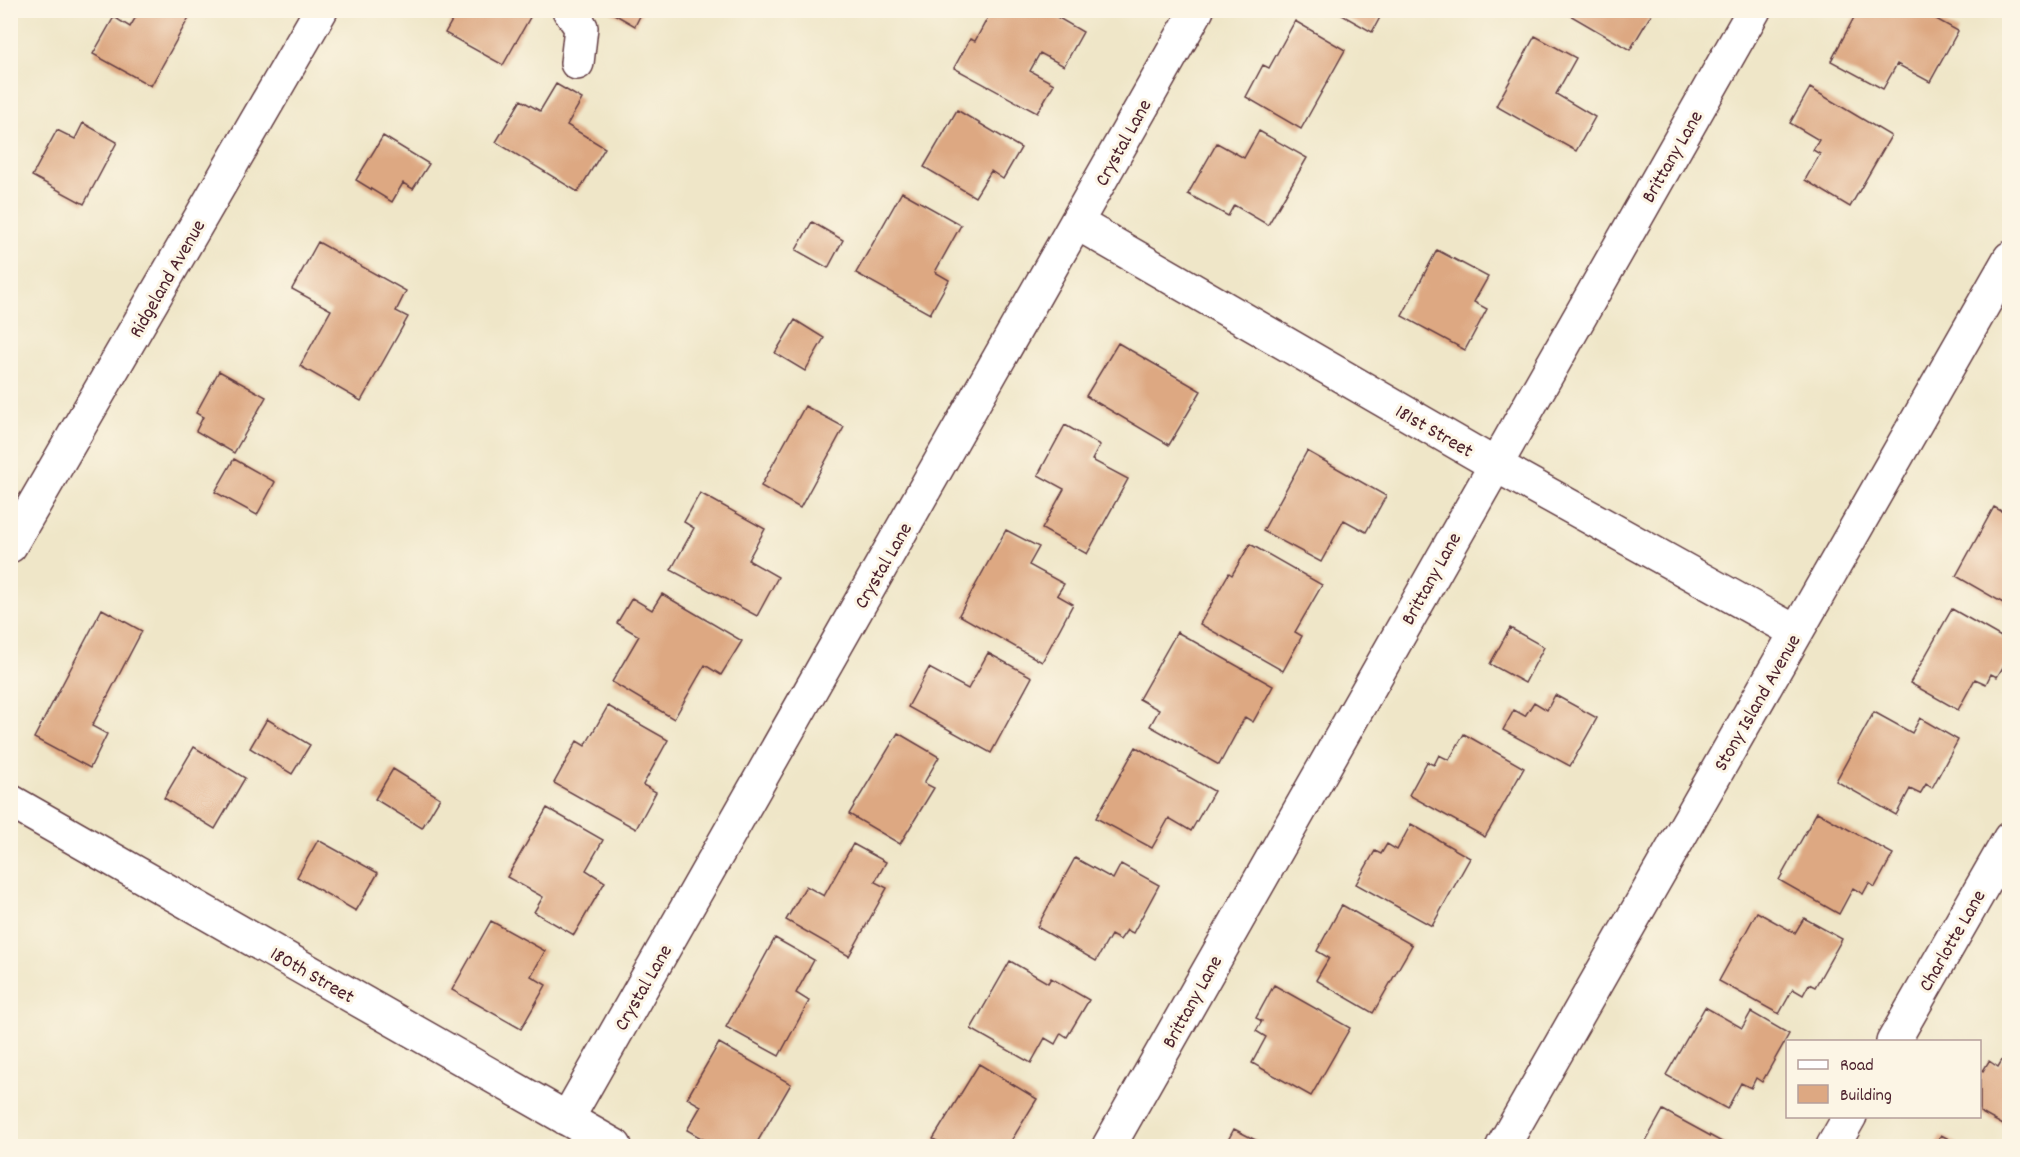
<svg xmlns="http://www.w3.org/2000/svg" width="2020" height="1157" viewBox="0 0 2020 1157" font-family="Dekko,sans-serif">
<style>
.building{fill:#dda882}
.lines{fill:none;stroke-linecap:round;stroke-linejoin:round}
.minor-casing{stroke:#633d43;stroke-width:36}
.minor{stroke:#fff;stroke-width:33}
.labels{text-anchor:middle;stroke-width:6;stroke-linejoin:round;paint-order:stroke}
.street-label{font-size:20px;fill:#4a1f2b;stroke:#fcf5e5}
</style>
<rect width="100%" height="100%" fill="#fcf5e5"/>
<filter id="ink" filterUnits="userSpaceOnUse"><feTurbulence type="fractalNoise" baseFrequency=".0167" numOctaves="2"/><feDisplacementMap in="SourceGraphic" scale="12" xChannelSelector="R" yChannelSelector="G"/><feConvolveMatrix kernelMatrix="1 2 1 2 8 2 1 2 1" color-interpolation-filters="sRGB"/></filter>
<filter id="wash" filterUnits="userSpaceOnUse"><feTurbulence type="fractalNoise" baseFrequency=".008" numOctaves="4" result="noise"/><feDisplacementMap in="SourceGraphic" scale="24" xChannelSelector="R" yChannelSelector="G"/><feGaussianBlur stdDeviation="1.35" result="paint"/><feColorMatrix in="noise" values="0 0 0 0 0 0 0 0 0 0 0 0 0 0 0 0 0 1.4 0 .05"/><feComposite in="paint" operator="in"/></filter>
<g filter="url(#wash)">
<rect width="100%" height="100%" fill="#efe6c8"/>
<g id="blocks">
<path class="building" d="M140 10H149L156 15 158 10H193L151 86 93 54 114 17 130 27Z
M458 10H530L533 12 503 65 445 33Z
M607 10H643L635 26Z
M992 10H1045L1083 32 1064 66 1040 53 1030 71 1054 84 1037 113 954 68 970 39 975 41Z
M1333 10H1384L1372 32Z
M1570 10H1654L1630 50 1568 14Z
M1858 10H1920L1958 31 1930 82 1897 64 1883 89 1831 61Z
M1295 21 1345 50 1301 129 1246 97 1263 65 1269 68Z
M1535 36 1576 58 1556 94 1595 117 1576 151 1496 106Z
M556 84 582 99 567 125 605 148 578 192 496 142 521 100 540 111Z
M1810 88 1891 136 1850 207 1805 180 1820 154 1813 150 1819 140 1790 123Z
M957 110 1021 148 1003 179 991 171 975 197 924 167Z
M83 123 117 142 84 204 32 176 57 130 75 139Z
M1259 131 1307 158 1268 225 1234 205 1228 216 1188 194 1217 143 1244 158Z
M383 136 429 164 413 189 403 183 392 202 356 180Z
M902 192 961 225 935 272 949 280 930 314 856 273Z
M812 222 843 240 828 268 796 250Z
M318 242 406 291 396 311 408 317 361 401 300 366 331 310 292 289Z
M1437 250 1488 277 1474 302 1487 309 1465 350 1402 316Z
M795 320 824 338 805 371 775 353Z
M1118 343 1201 391 1169 445 1086 396Z
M219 371 266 397 234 453 196 431 203 417 196 413Z
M805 406 844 427 800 508 761 486Z
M1065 425 1100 445 1092 460 1128 479 1087 554 1042 529 1064 489 1038 475Z
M1307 451 1386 496 1366 532 1344 520 1321 562 1263 531Z
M234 459 275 482 257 515 215 492Z
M700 493 765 529 748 560 778 577 757 616 671 570 694 528 684 522Z
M1994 507 2010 516V607L1956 576Z
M1006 530 1039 547 1029 565 1064 584 1057 595 1073 604 1042 662 959 615Z
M1250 544 1322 585 1295 632 1302 636 1283 671 1200 624 1229 573 1232 575Z
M662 594 742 641 721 675 705 665 674 719 612 682 639 636 617 623 632 598 652 610Z
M102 609 142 631 92 726 107 734 90 768 34 738Z
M1952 609 2010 642V656L1997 677 1991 674 1986 684 1975 679 1958 710 1910 683Z
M1510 628 1544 647 1525 683 1490 664Z
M1177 632 1273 686 1253 722 1245 717 1219 765 1150 726 1159 710 1139 699Z
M988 653 1032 677 991 753 908 707 929 668 968 689Z
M1555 695 1597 718 1570 766 1503 730 1514 710 1525 716 1534 702 1547 710Z
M608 706 668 740 643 785 656 792 636 829 554 783 577 741 585 746Z
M1874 712 1912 733 1920 718 1958 740 1932 788 1926 784 1920 794 1910 789 1896 815 1836 781Z
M267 719 310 745 292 774 250 748Z
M898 733 939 757 924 783 934 788 900 844 849 814Z
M1464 734 1524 768 1485 837 1409 795 1427 762 1434 765 1439 755 1449 760Z
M194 747 245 778 215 829 164 798Z
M1136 747 1214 791 1191 831 1169 818 1152 848 1096 818Z
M393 769 440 798 422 828 375 799Z
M547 808 603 840 586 870 605 882 574 935 534 912 543 897 507 877Z
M1817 812 1893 854 1875 887 1869 883 1863 894 1853 888 1839 914 1779 880Z
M1411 824 1470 858 1432 926 1356 884 1375 851 1381 854 1387 844 1397 850Z
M318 840 378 873 356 911 297 877Z
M853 844 886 862 875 882 887 888 849 956 786 920 806 886 824 896Z
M1075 858 1113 879 1121 864 1159 885 1133 933 1127 930 1120 940 1111 935 1096 961 1037 927Z
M1342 905 1412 945 1373 1013 1316 980 1329 958 1317 951Z
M1757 912 1795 933 1804 918 1842 939 1815 987 1809 984 1803 995 1793 989 1779 1014 1719 981Z
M491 921 545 951 531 976 546 985 521 1029 452 990Z
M775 938 814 960 796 993 809 1001 779 1056 726 1027Z
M1010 961 1048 983 1051 978 1089 1000 1067 1037 1061 1033 1055 1044 1045 1038 1031 1063 971 1029Z
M1274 985 1350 1028 1311 1096 1252 1063 1266 1037 1256 1031 1262 1021 1256 1018Z
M1705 1007 1742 1028 1751 1012 1789 1034 1762 1082 1756 1078 1751 1088 1741 1083 1727 1109 1666 1075Z
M719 1043 791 1084 755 1146H715L687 1130 701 1106 687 1098Z
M2010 1047V1129L1980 1112V1069L1983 1071 1989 1061 1998 1067Z
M979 1064 1037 1099 1008 1146H946L933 1139Z
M1663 1110 1729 1146H1643Z
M1234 1129 1267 1146H1225Z
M1941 1135 1962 1146H1934Z"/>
</g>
</g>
<g filter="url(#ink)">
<use href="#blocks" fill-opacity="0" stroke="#633d43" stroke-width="1.5"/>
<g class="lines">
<g class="minor-casing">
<path id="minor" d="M569 10 581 27 577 63
M1077 223 1494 464 1796 632
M10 546 321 10
M10 801 615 1146
M1893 1042 2010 838
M567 1119 1197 10
M1109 1146 1754 10
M1503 1146 2010 258
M1833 1146 1850 1116"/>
</g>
<use href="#minor" class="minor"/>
</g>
</g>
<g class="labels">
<g class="street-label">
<text transform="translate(1122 142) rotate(-61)" y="7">Crystal Lane</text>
<text transform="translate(1671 156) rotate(-60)" y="7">Brittany Lane</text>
<text transform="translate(166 278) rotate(-60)" y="7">Ridgeland Avenue</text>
<text transform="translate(1435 430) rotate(30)" y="7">181st Street</text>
<text transform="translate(882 565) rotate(-60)" y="7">Crystal Lane</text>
<text transform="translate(1430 578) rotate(-61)" y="7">Brittany Lane</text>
<text transform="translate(1756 702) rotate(-60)" y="7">Stony Island Avenue</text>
<text transform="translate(1951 940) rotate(-60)" y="7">Charlotte Lane</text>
<text transform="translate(313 974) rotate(30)" y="7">180th Street</text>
<text transform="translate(642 987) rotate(-60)" y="7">Crystal Lane</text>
<text transform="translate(1191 1001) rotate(-61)" y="7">Brittany Lane</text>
</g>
</g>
<rect width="2020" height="1157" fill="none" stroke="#fcf5e5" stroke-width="36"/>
<rect x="1786" y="1040" width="195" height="78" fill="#fcf5e5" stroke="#b59f9b" stroke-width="1.5"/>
<rect x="1798" y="1060" width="30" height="9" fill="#ffffff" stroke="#b59f9b" stroke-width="1.5"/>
<text x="1840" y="1070" font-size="18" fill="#4a1f2b">Road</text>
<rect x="1798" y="1085" width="30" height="18" fill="#dda882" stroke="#b59f9b" stroke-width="1.5"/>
<text x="1840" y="1100" font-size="18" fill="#4a1f2b">Building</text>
</svg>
